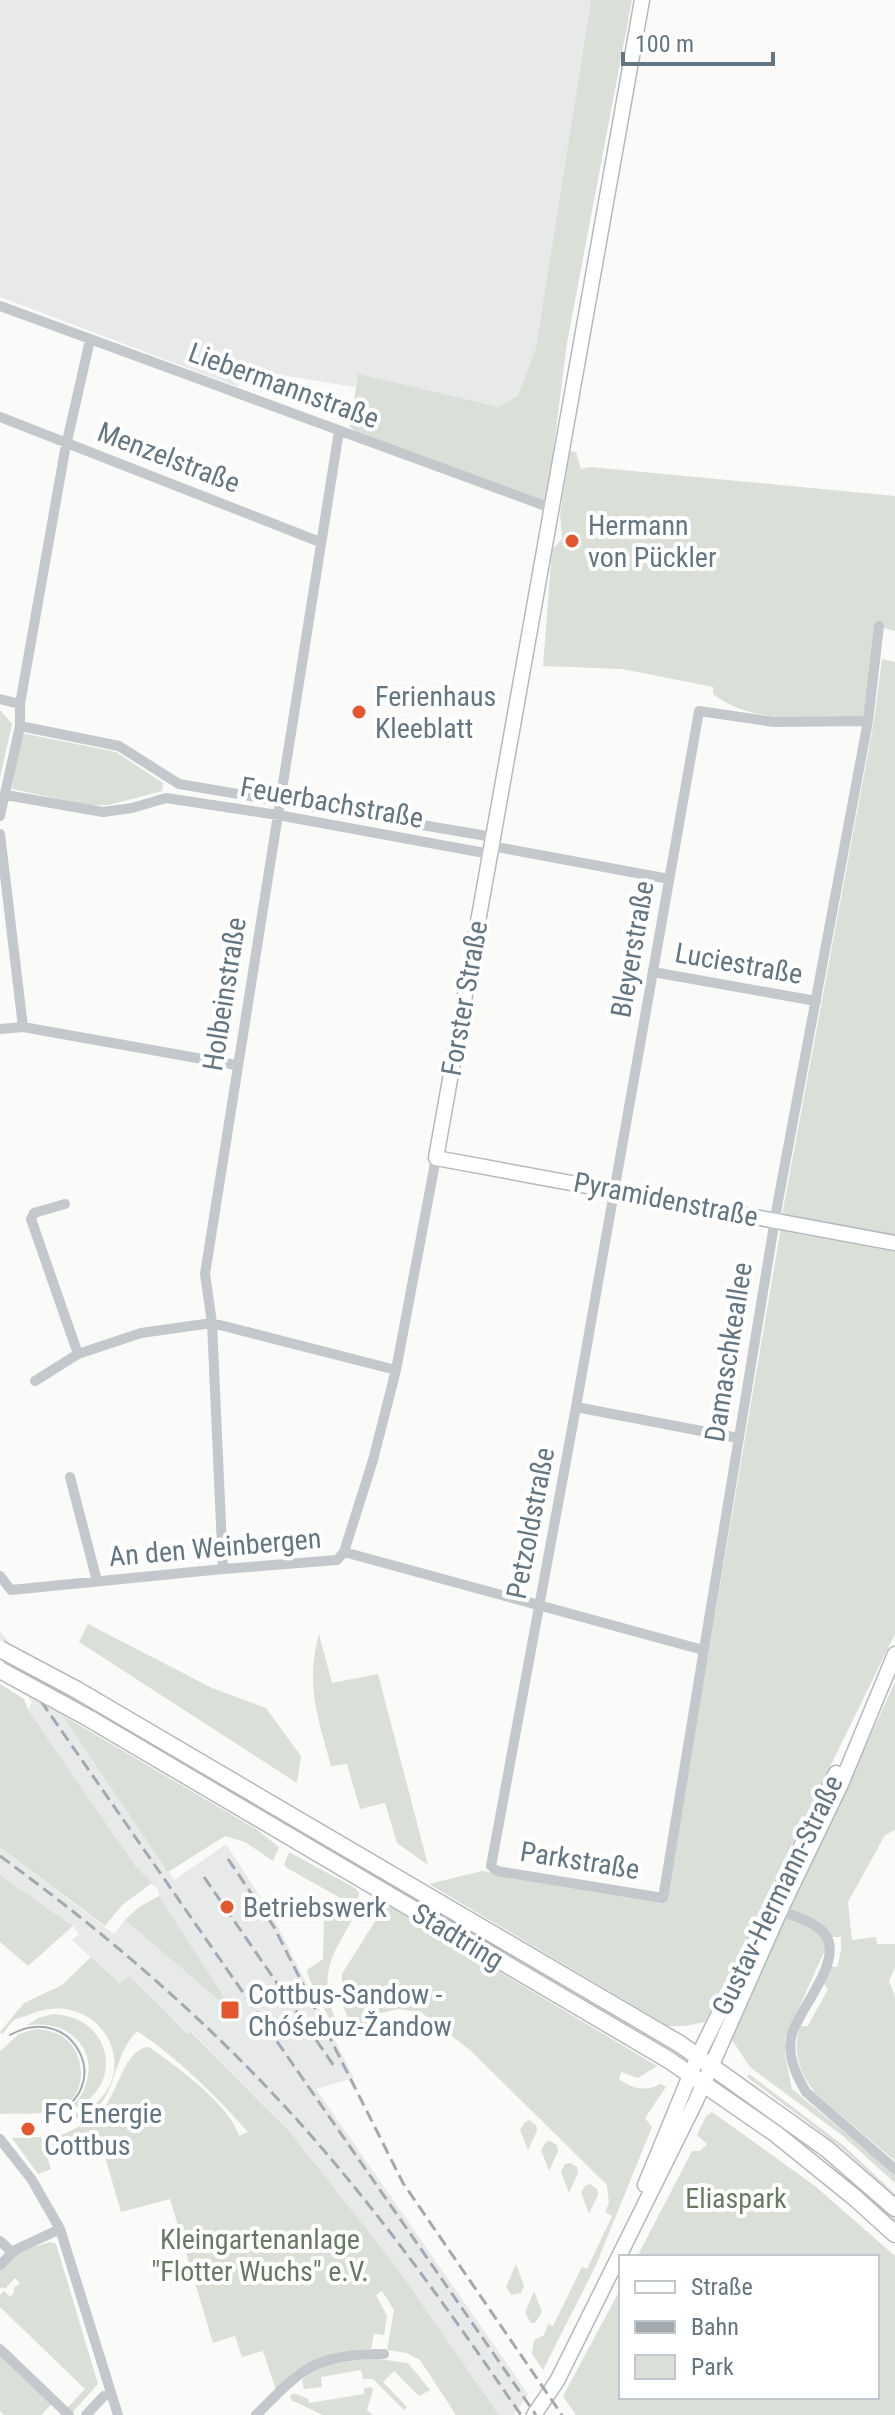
<svg xmlns="http://www.w3.org/2000/svg" width="895" height="2415" viewBox="0 0 895 2415" font-family="'Roboto Condensed',sans-serif">
<style>
.built{fill:#e8e9e9}
.green{fill:#dadfd7}
.lines{fill:none;stroke-linecap:round;stroke-linejoin:round}
.secondary-casing{stroke:#b3babf;stroke-width:17}
.primary-casing{stroke:#b5babe;stroke-width:19}
.minor{stroke:#c3c8cc;stroke-width:10}
.secondary{stroke:#fff;stroke-width:14}
.primary{stroke:#fff;stroke-width:16}
.tram{stroke:#a2aab0;stroke-width:2}
.rail{stroke:#a2aab0;stroke-width:3;stroke-dasharray:12 6;stroke-linecap:butt}
.primary-bridge-casing{stroke:#b5babe;stroke-width:19;stroke-linecap:butt}
.primary-bridge{stroke:#fff;stroke-width:16}
.poi-dot{fill:#e4572e;stroke:#fff;stroke-width:3}
.labels{text-anchor:middle;stroke-width:8;stroke-linejoin:round;paint-order:stroke}
.street-label{font-size:28px;fill:#657683;stroke:#fff}
.poi-label{font-size:28px;fill:#657683;stroke:#fff;text-anchor:start}
.park-label{font-size:28px;fill:#687a64;stroke:#fff}
</style>
<rect width="100%" height="100%" fill="#fafaf8"/>
<path class="built" d="M0 0H591L536 351 518 396 499 407 359 375 355 387 243 369 238 387 0 297Z
M0 1631 62 1715 174 1880 226 1844 272 1915 354 2078 316 2089 528 2394 514 2415H499L392 2261 289 2131 263 2104 192 2032 189 2034 128 1977 120 1984 72 1940 79 1934 73 1926 0 1875V1847L114 1934 125 1920 222 2003 226 2000 159 1896 158 1889 148 1882 136 1867 28 1710 32 1702 0 1658Z"/>
<path class="green" d="M591 0H632L567 343 547 501 363 436 350 427 358 374 499 407 518 396 536 348Z
M570 451 576 452 581 469 590 467 895 496V631L876 626 864 717C814 717 754 726 713 694V687L622 669 543 666 552 550 562 539 560 514Z
M882 659 895 662V1235L782 1215 874 721Z
M0 710 12 724 0 778Z
M21 733 116 752 163 783 162 791 109 805H88L12 789Z
M781 1227 895 1248V1634L705 2022 685 2026H668L429 1884 482 1871 666 1903Z
M88 1624 212 1688 266 1708 301 1756 297 1783 79 1642Z
M319 1634 332 1683 378 1674 428 1865 397 1843 385 1803 360 1809 347 1764 331 1766C318 1717 305 1685 319 1634Z
M28 1670 205 1774 204 1775 201 1776 35 1679Z
M895 1682V1830L885 1835 848 1902 852 1940 876 1937 877 1944H895V1967L889 1981 895 1997V2161L815 2093C799 2072 792 2052 800 2026H808L828 1989 823 1983 830 1966 837 1967 841 1951V1937H831L785 2038V2056L792 2089 895 2174V2183L843 2136 750 2067 730 2037 815 1846 831 1821Z
M0 1684 24 1699 28 1710 136 1867 152 1883 122 1905 105 1926 0 1847Z
M62 1715 256 1829 279 1847 273 1861 245 1842 225 1836 168 1872Z
M240 1795 374 1871 376 1878 240 1799Z
M289 1852 355 1888 359 1892 358 1908 287 1868 284 1865Z
M0 1875 73 1926 28 1966 0 1942Z
M393 1887H396L672 2046 670 2049Z
M159 1896 226 2000 222 2003 125 1920 139 1907Z
M318 1899 354 1916C349 1927 341 1938 336 1949 319 1983 330 2009 345 2041L338 2037 308 1976 307 1970 323 1959 324 1919 316 1901Z
M391 1907 657 2066 638 2078 621 2072 619 2079C633 2089 645 2092 661 2084L666 2087 645 2118 652 2127 596 2265 543 2370 532 2354 534 2340 544 2335 548 2324 553 2326 582 2267 587 2269 612 2216 605 2212 609 2203 607 2185 471 2051 422 2013 399 2009 372 2015 359 2037 356 2038 342 2003V1974L382 1910Z
M91 1957 120 1984 129 1976 188 2034 191 2032 289 2131 392 2261 499 2415H456L420 2360 407 2353 387 2350 394 2310 382 2291 376 2295 387 2316 384 2335 374 2334 371 2349 356 2350 276 2390 263 2351 242 2357 235 2336 213 2343 170 2199 121 2212 98 2132 48 2148 45 2137C71 2139 95 2111 107 2113 113 2114 120 2119 125 2122V2118L106 2106 107 2103C119 2087 126 2048 149 2047 175 2065 230 2105 239 2136L248 2132C214 2094 179 2059 137 2031 104 2066 123 2120 58 2120 67 2115 80 2114 91 2107 145 2068 98 1987 31 2014 25 2017 19 2017 14 2020 9 2024 7 2030 2 2034L0 2032 24 2003 62 1985Z
M53 2014C118 2017 124 2096 66 2111 72 2105 80 2099 83 2092 103 2050 67 2017 26 2026L38 2018Z
M35 2029C47 2030 60 2032 69 2042 86 2060 86 2095 62 2107 43 2116 20 2113 0 2114V2051L19 2034Z
M749 2074 844 2146 895 2194V2197L842 2148 747 2077Z
M733 2094 879 2204 895 2218V2225L732 2096Z
M712 2112 815 2186 895 2256V2415H576L563 2396 621 2288V2397H877V2257H637L692 2151H700L707 2144 697 2135 706 2116Z
M529 2120 536 2125 537 2131 528 2150 520 2130 525 2122Z
M41 2137 51 2169 38 2174 12 2138Z
M550 2141 557 2145 558 2151 549 2171 541 2150 546 2142Z
M570 2163 577 2167 578 2173 569 2193 561 2172 565 2164Z
M590 2184 597 2189 598 2195 589 2214 581 2192 585 2186Z
M50 2242 56 2244 98 2384 71 2414 66 2409 85 2389 0 2307V2295L4 2291 10 2297 14 2293V2288L20 2283 15 2278 5 2289 2 2287 0 2289V2270L18 2252Z
M516 2264 524 2286 521 2293 511 2295 506 2287Z
M534 2291 542 2312 535 2323H531L525 2313Z
M0 2351 53 2403 41 2415H4L0 2411Z
M378 2359 408 2363 430 2390 419 2396 394 2371 383 2382 407 2407 404 2410 373 2379H363L361 2370 321 2377 322 2387 304 2389 302 2380C322 2361 352 2361 378 2359Z
M371 2387 373 2390 367 2410 373 2415H323L291 2400 290 2396 294 2393 308 2399 309 2403 364 2394V2388Z"/>
<g class="lines">
<g class="secondary-casing">
<path id="secondary" d="M642 0 436 1158 895 1243
M783 1884 836 1773
M645 2185 698 2056 772 1906
M534 2415 557 2381 695 2103 780 1911 841 1784 895 1654"/>
</g>
<g class="primary-casing">
<path id="primary" d="M77 1690 680 2044 827 2149 895 2208
M90 1719 669 2060 776 2134 854 2197 895 2234"/>
</g>
<path class="minor" d="M0 306 551 508
M0 417 320 542
M0 699 20 704
M699 711 774 722 868 721 778 1201 663 1898 497 1871 491 1866 576 1407Z
M868 721 879 626
M20 726 119 746 179 784 493 837
M6 795 103 812 132 808 166 798 278 815 490 854
M0 816 20 726V704L65 450 90 340
M0 834 23 1027
M491 846 669 879
M653 972 816 1001
M0 1029 23 1027 236 1065
M65 1204 34 1213 31 1219 78 1354
M35 1381 78 1354 141 1333 212 1323 396 1370
M576 1407 738 1438
M70 1477 97 1581
M344 1552 703 1650
M223 1569 212 1323 205 1274 339 431
M0 1576 11 1590 223 1569 337 1560 344 1552 373 1460 396 1370 436 1158
M774 1909C789 1915 813 1920 824 1933 846 1959 799 2008 792 2034 786 2054 796 2075 806 2092L895 2169
M0 2139 32 2180 60 2229 118 2415
M0 2241 12 2252
M0 2265 15 2250 60 2229
M0 2349 69 2415
M86 2415 104 2396 111 2394
M256 2415C271 2401 286 2383 303 2372 326 2356 358 2354 384 2354"/>
<use href="#secondary" class="secondary"/>
<use href="#primary" class="primary"/>
<path class="tram" d="M10 2035C74 1999 119 2091 49 2116"/>
<path class="rail" d="M0 1642 536 2415
M0 1856C119 1943 230 2040 326 2153 397 2236 459 2325 521 2415
M228 1859 274 1927 403 2183 562 2415
M204 1877 334 2066"/>
<g class="primary-bridge-casing">
<path id="primary-bridge" d="M0 1649 77 1690
M0 1670 90 1719"/>
</g>
<use href="#primary-bridge" class="primary-bridge"/>
</g>
<g class="poi-dot">
<circle cx="572" cy="541" r="8"/>
<circle cx="359" cy="712" r="8"/>
<circle cx="227" cy="1907" r="8"/>
<rect x="220" y="2000" width="20" height="20" rx="4"/>
<circle cx="28" cy="2129" r="8"/>
</g>
<g class="labels">
<g class="street-label">
<text transform="translate(284 385) rotate(20)" y="10">Liebermannstraße</text>
<text transform="translate(169 457) rotate(21)" y="10">Menzelstraße</text>
<text transform="translate(332 802) rotate(10)" y="10">Feuerbachstraße</text>
<text transform="translate(632 949) rotate(-80)" y="10">Bleyerstraße</text>
<text transform="translate(739 963) rotate(10)" y="10">Luciestraße</text>
<text transform="translate(224 994) rotate(-81)" y="10">Holbeinstraße</text>
<text transform="translate(464 998) rotate(-80)" y="10">Forster Straße</text>
<text transform="translate(666 1199) rotate(11)" y="10">Pyramidenstraße</text>
<text transform="translate(728 1352) rotate(-81)" y="10">Damaschkeallee</text>
<text transform="translate(530 1523) rotate(-79)" y="10">Petzoldstraße</text>
<text transform="translate(215 1547) rotate(-5)" y="10">An den Weinbergen</text>
<text transform="translate(580 1860) rotate(9)" y="10">Parkstraße</text>
<text transform="translate(777 1895) rotate(-64)" y="10">Gustav-Hermann-Straße</text>
<text transform="translate(458 1936) rotate(31)" y="10">Stadtring</text>
</g>
<g class="poi-label">
<text x="588" y="535">Hermann<tspan x="588" dy="32">von Pückler</tspan></text>
<text x="375" y="706">Ferienhaus<tspan x="375" dy="32">Kleeblatt</tspan></text>
<text x="243" y="1917">Betriebswerk</text>
<text x="248" y="2004">Cottbus-Sandow -<tspan x="248" dy="32">Chóśebuz-Žandow</tspan></text>
<text x="44" y="2123">FC Energie<tspan x="44" dy="32">Cottbus</tspan></text>
</g>
<g class="park-label">
<text x="736" y="2208">Eliaspark</text>
<text x="260" y="2249">Kleingartenanlage<tspan x="260" dy="32">"Flotter Wuchs" e.V.</tspan></text>
</g>
</g>
<rect x="619" y="2255" width="260" height="144" fill="#ffffff" stroke="#c1c8cd" stroke-width="2"/>
<rect x="635" y="2281" width="40" height="12" fill="#ffffff" stroke="#c1c8cd" stroke-width="2"/>
<text x="691" y="2295" font-size="24" fill="#657683">Straße</text>
<rect x="635" y="2321" width="40" height="12" fill="#a2aab0" stroke="#c1c8cd" stroke-width="2"/>
<text x="691" y="2335" font-size="24" fill="#657683">Bahn</text>
<rect x="635" y="2355" width="40" height="24" fill="#dadfd7" stroke="#c1c8cd" stroke-width="2"/>
<text x="691" y="2375" font-size="24" fill="#657683">Park</text>
<path d="M623 52v12h150v-12" fill="none" stroke="#657683" stroke-width="4"/>
<text x="635" y="52" font-size="24" fill="#657683" stroke="#ffffff" stroke-width="6" paint-order="stroke">100 m</text>
</svg>
